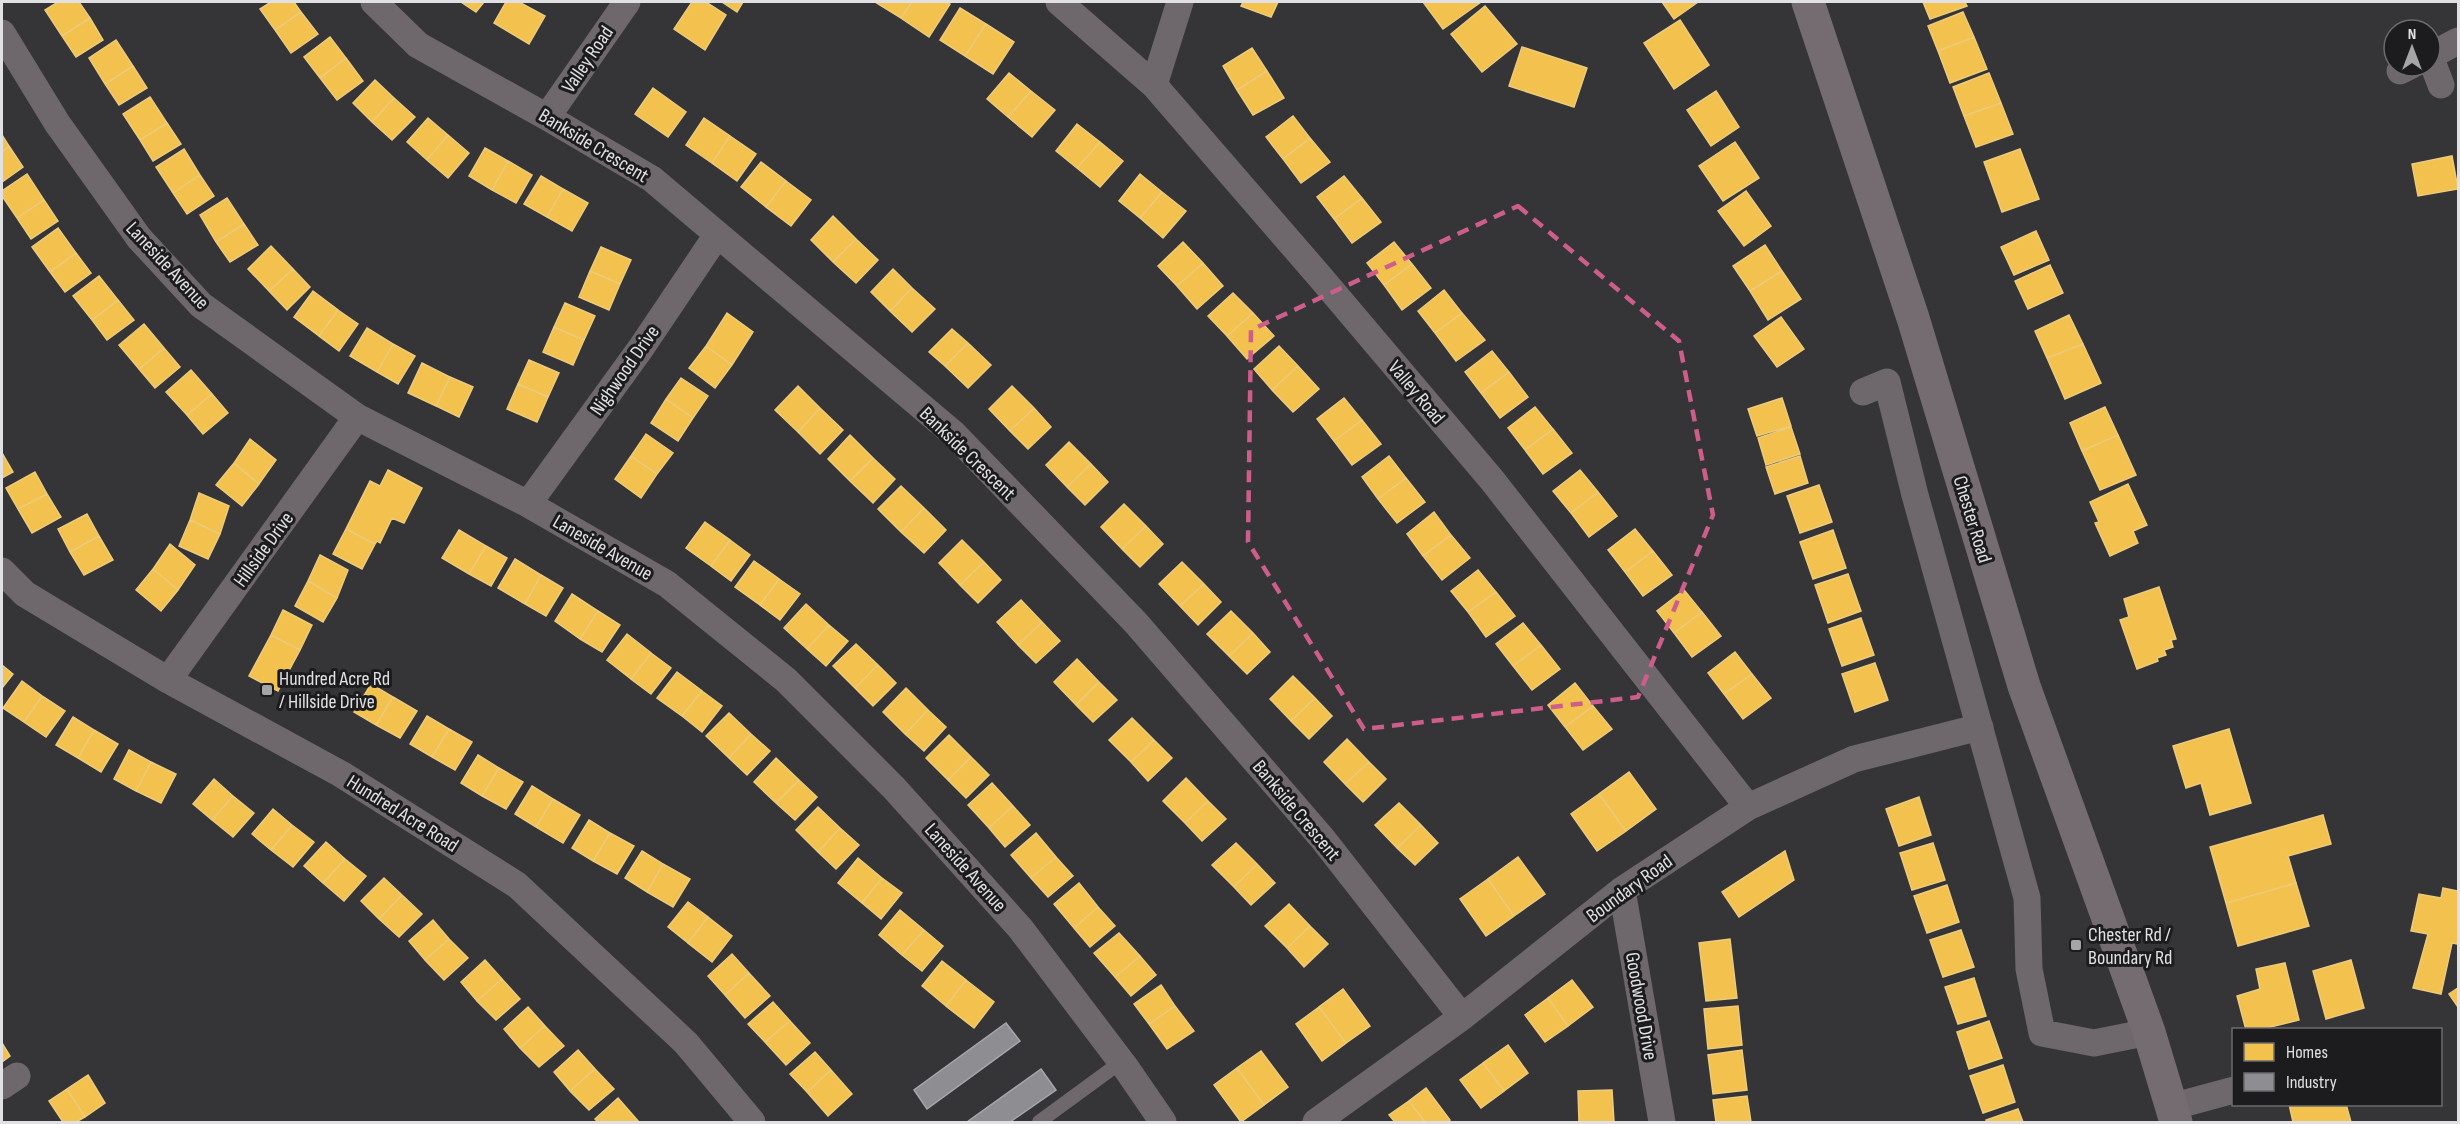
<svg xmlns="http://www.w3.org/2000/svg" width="2460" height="1124" viewBox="0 0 2460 1124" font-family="'Sofia Sans Condensed',sans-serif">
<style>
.homes{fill:#f2c14e;stroke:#edcb7b;stroke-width:1.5}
.industry{fill:#8d8d92;stroke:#a6a6ab;stroke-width:1.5}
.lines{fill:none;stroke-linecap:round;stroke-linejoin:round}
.lane{stroke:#6e676b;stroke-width:14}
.street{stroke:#6e676b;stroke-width:27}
.highway{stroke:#756c72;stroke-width:33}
.marked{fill:none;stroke:#cd5e8b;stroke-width:4.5;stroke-dasharray:12 8;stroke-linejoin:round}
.poi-dot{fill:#a5a5a8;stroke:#1c1c1e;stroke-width:2}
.labels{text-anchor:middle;stroke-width:6;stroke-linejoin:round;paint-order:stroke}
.street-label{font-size:20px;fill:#e1e1e4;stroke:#1c1c1e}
.poi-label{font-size:20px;fill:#e1e1e4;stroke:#1c1c1e;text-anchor:start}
</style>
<rect width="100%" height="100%" fill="#353538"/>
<path class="homes" d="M58 2H79L90 18 62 36 45 10Z
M271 2H294L301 12 275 30 260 9Z
M461 2H484L476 12Z
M506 2H519L545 16 529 44 494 23Z
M692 2H706L726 15 705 50 674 29Z
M722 2H743L737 12Z
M875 2H912L901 18Z
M912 2H945L950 4 929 37 901 18Z
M1243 2H1278L1271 17 1241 6Z
M1423 2H1481L1443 29Z
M1662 2H1698L1674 19Z
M1923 2H1965L1967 6 1930 19Z
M1485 6 1517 44 1482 72 1451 34Z
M960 8 986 24 965 56 940 40Z
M301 12 318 34 291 53 275 30Z
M1963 12 1974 37 1938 51 1928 26Z
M90 18 103 40 76 57 62 36Z
M1680 20 1709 65 1674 89 1644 43Z
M986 24 1014 42 993 74 965 56Z
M330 37 346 58 320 78 304 57Z
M1974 37 1987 69 1950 83 1938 51Z
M116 40 133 66 105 84 89 58Z
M1522 47 1587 68 1574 107 1509 86Z
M1252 48 1267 71 1237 90 1223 66Z
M346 58 363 81 337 100 320 78Z
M133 66 147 88 119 105 105 84Z
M1267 71 1284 98 1253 115 1237 90Z
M1009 73 1031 91 1008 117 987 99Z
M1989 73 2001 103 1964 116 1953 87Z
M375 80 394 98 372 122 353 103Z
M653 88 686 112 668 137 635 114Z
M1031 91 1055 110 1032 137 1008 117Z
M1716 91 1739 127 1711 146 1687 110Z
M150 97 167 123 140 140 123 114Z
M394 98 415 117 392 140 372 122Z
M2001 103 2013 134 1976 147 1964 116Z
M1293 116 1310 138 1283 159 1266 137Z
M428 118 448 135 427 160 407 142Z
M704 118 730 136 712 163 686 145Z
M167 123 181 144 153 161 140 140Z
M1077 124 1100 142 1077 168 1056 151Z
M2 135 9 146 2 152Z
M448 135 469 153 448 178 427 160Z
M730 136 756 154 737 181 712 163Z
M1310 138 1330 162 1301 183 1283 159Z
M1100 142 1123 161 1100 187 1077 168Z
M1735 142 1759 178 1723 201 1699 166Z
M9 146 23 167 2 182V152Z
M485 148 508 161 492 190 469 176Z
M184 149 200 175 173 193 156 167Z
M2020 149 2039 199 2002 212 1984 162Z
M2452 156 2458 189 2418 196 2412 164Z
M508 161 532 175 516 203 492 190Z
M761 162 786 181 766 207 741 187Z
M27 174 44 200 17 218 2 196V191Z
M1140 174 1162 192 1140 218 1119 201Z
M200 175 214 196 187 214 173 193Z
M541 176 563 189 547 217 524 204Z
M1344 176 1362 198 1334 219 1317 197Z
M786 181 811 200 791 226 766 207Z
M563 189 588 203 572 231 547 217Z
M1746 191 1771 226 1744 246 1718 211Z
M1162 192 1186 211 1163 238 1140 218Z
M227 198 244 224 216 242 200 215Z
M1362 198 1381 222 1352 243 1334 219Z
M44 200 58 221 31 239 17 218Z
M833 216 856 239 833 262 811 240Z
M244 224 258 245 230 262 216 242Z
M58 228 76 253 50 272 32 247Z
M2036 231 2049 260 2014 275 2001 247Z
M856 239 878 260 856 283 833 262Z
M1183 242 1203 263 1177 286 1158 266Z
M1394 242 1412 264 1384 285 1367 263Z
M1765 245 1782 271 1750 291 1733 266Z
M271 246 293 269 269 291 248 269Z
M601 247 631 260 620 284 590 271Z
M76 253 91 273 65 292 50 272Z
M1203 263 1223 286 1197 309 1177 286Z
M1412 264 1431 288 1402 310 1384 285Z
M2050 265 2063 293 2028 309 2015 281Z
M293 269 310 287 287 310 269 291Z
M893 269 912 288 890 311 871 292Z
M590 271 620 284 609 310 579 297Z
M1782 271 1801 299 1768 320 1750 291Z
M99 276 118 300 92 320 73 296Z
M912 288 935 309 912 332 890 311Z
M1444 290 1462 313 1435 333 1418 311Z
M313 291 338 310 319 336 294 317Z
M1233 293 1253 313 1227 336 1208 316Z
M118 300 134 320 107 340 92 320Z
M565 303 595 316 584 340 554 327Z
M338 310 358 324 339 351 319 336Z
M727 313 753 332 732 365 706 346Z
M1253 313 1274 336 1247 359 1227 336Z
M1462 313 1485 340 1456 361 1435 333Z
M2069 315 2083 344 2047 358 2035 331Z
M1781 317 1804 349 1777 367 1754 336Z
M144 324 164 348 139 369 119 345Z
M554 327 584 340 573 365 543 352Z
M367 328 393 344 377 372 350 356Z
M952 329 968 343 945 366 929 352Z
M968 343 991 365 968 388 945 366Z
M393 344 415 356 398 384 377 372Z
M2083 344 2101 383 2065 399 2047 358Z
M706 346 732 365 715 388 689 368Z
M1279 346 1298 366 1272 390 1254 369Z
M164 348 180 367 155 388 139 369Z
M1492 351 1509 372 1481 393 1465 372Z
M529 360 559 373 548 397 518 384Z
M422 363 450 377 436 406 408 393Z
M1298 366 1319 389 1293 412 1272 390Z
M191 370 212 394 187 415 166 392Z
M1509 372 1528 397 1500 418 1481 393Z
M450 377 473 387 459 417 436 406Z
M681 378 708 396 693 418 666 399Z
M518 384 548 397 537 422 507 409Z
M798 386 820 408 798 432 775 410Z
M1012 386 1034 408 1010 431 989 409Z
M212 394 228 413 203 434 187 415Z
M1344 398 1362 420 1334 441 1317 419Z
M1782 398 1791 426 1757 436 1748 409Z
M666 399 693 418 678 441 651 423Z
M1535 407 1553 429 1525 450 1508 428Z
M2105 407 2118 435 2082 451 2070 423Z
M820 408 843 430 820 454 798 432Z
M1034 408 1051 427 1028 449 1010 431Z
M1362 420 1381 444 1352 465 1334 441Z
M1791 427 1800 454 1766 465 1758 438Z
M1553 429 1572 453 1543 474 1525 450Z
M646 434 673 453 657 474 631 456Z
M850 435 873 458 850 481 828 459Z
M2118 435 2136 475 2100 490 2082 451Z
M250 439 276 460 259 484 234 463Z
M1069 442 1091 464 1067 487 1046 465Z
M2 453 13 472 2 478Z
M631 456 657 474 641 498 615 479Z
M1389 456 1406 478 1378 499 1362 477Z
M1800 456 1808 483 1775 494 1766 467Z
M873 458 895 479 873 503 850 481Z
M234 463 259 484 242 506 216 485Z
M1091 464 1108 482 1085 505 1067 487Z
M388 470 422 488 404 523 392 518 380 543 377 541 375 544 346 529 370 481 380 486Z
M1580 470 1598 492 1571 513 1553 491Z
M35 472 47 494 18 509 6 488Z
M1406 478 1425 502 1397 523 1378 499Z
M2128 484 2147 525 2133 531 2138 543 2110 556 2095 523 2099 522 2090 502Z
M1819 485 1832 522 1800 533 1787 496Z
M901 486 924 508 901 532 878 509Z
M1598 492 1617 516 1589 537 1571 513Z
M199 493 229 506 220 534 190 520Z
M47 494 61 517 32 533 18 509Z
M1124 504 1146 526 1122 549 1101 527Z
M924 508 946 530 924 553 901 532Z
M1434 512 1451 535 1423 556 1407 534Z
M87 514 99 536 70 552 58 529Z
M190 520 220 534 208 559 179 546Z
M705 522 730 540 711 566 686 548Z
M1146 526 1163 544 1140 567 1122 549Z
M346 529 375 544 362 569 333 554Z
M1635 529 1653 551 1625 572 1608 550Z
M459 530 486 546 469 574 442 558Z
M1833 530 1846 568 1813 579 1800 542Z
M1451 535 1470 558 1442 580 1423 556Z
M99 536 113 560 84 575 70 552Z
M730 540 750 555 731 581 711 566Z
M962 540 984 562 960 585 939 563Z
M170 544 195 565 178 590 153 569Z
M486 546 507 558 491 586 469 574Z
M1653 551 1672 575 1643 596 1625 572Z
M320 555 348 570 337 598 308 581Z
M515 559 541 575 525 604 498 588Z
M754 561 779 579 760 605 735 587Z
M984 562 1001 580 978 603 960 585Z
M1182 562 1204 584 1180 606 1159 584Z
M153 569 178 590 161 611 136 590Z
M1478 570 1496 592 1468 612 1451 591Z
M1848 574 1861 611 1828 623 1815 585Z
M541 575 563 588 546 616 525 604Z
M779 579 800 594 780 620 760 605Z
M308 581 337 598 323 622 295 606Z
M1204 584 1221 602 1198 625 1180 606Z
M2159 587 2176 639 2171 640 2173 647 2164 650 2166 655 2157 658 2158 661 2137 669 2120 620 2129 617 2124 599Z
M1684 590 1702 612 1674 633 1657 611Z
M1496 592 1515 616 1486 637 1468 612Z
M572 594 598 611 580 639 555 621Z
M1021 600 1042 622 1018 645 997 622Z
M806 604 829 625 807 649 784 628Z
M283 610 312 625 300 650 271 635Z
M598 611 620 625 602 652 580 639Z
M1231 611 1253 633 1229 656 1207 634Z
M1702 612 1721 636 1692 657 1674 633Z
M1861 618 1874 655 1842 666 1829 629Z
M1042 622 1060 641 1036 663 1018 645Z
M1523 623 1541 645 1513 666 1496 644Z
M829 625 848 641 826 666 807 649Z
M1253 633 1270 652 1247 674 1229 656Z
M627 634 651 653 631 679 607 660Z
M271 635 300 650 278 691 249 676Z
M856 644 878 665 855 688 833 666Z
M1541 645 1560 669 1532 690 1513 666Z
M1735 652 1752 674 1724 694 1708 673Z
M651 653 671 668 651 694 631 679Z
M1077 659 1099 682 1076 705 1054 682Z
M1875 663 1888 700 1855 712 1842 674Z
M2 665 13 674 2 688Z
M878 665 896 683 873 706 855 688Z
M677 672 702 691 682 716 657 698Z
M1752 674 1771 698 1743 719 1724 694Z
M1293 676 1315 698 1291 721 1270 699Z
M22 681 42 696 24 722 3 708Z
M1099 682 1117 700 1093 722 1076 705Z
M1575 683 1593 706 1565 727 1548 705Z
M371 684 393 697 376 725 354 712Z
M906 688 928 710 905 734 883 712Z
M702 691 722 706 702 732 682 716Z
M42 696 65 711 46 737 24 722Z
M393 697 417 711 400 738 376 725Z
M1315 698 1332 716 1309 739 1291 721Z
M1593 706 1612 729 1583 750 1565 727Z
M928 710 946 727 924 751 905 734Z
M729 713 751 734 729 758 706 736Z
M427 716 449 729 432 757 410 744Z
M73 717 94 730 78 758 56 745Z
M1132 718 1154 740 1131 762 1109 740Z
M449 729 472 742 455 770 432 757Z
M2229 729 2251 803 2210 815 2201 783 2186 788 2173 746Z
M94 730 118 744 101 772 78 758Z
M751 734 770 751 747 775 729 758Z
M949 735 971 757 948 780 926 758Z
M1347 739 1369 762 1345 784 1324 762Z
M1154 740 1172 758 1148 781 1131 762Z
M129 750 151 762 136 791 114 779Z
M478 755 499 768 482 796 461 783Z
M971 757 989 775 966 798 948 780Z
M776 758 799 780 776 803 754 782Z
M151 762 176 774 161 803 136 791Z
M1369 762 1386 779 1363 802 1345 784Z
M499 768 523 782 506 809 482 796Z
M1629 772 1656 809 1626 831 1599 794Z
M1186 778 1208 801 1185 823 1163 801Z
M214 779 233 796 212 820 193 804Z
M799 780 817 797 795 820 776 803Z
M992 783 1013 806 989 828 968 805Z
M532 786 553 799 536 827 515 814Z
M1599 794 1626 831 1597 851 1571 814Z
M233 796 254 813 233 837 212 820Z
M1919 797 1931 835 1899 846 1886 809Z
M553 799 580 815 563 843 536 827Z
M1208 801 1226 819 1202 841 1185 823Z
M1399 803 1421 825 1397 848 1375 825Z
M1013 806 1030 825 1005 847 989 828Z
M818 807 840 828 818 852 796 830Z
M273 809 292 825 271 850 252 834Z
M2323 815 2331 844 2288 856 2296 883 2226 903 2210 847Z
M589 820 610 833 593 861 572 848Z
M292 825 314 842 293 867 271 850Z
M1421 825 1438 843 1415 865 1397 848Z
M840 828 859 845 836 869 818 852Z
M610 833 634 846 617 874 593 861Z
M1036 833 1056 857 1031 878 1011 855Z
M326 842 345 859 323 883 304 866Z
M1236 843 1257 864 1234 887 1212 865Z
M1933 843 1945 880 1912 890 1900 853Z
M642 851 663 864 647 892 625 878Z
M1785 851 1794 880 1739 917 1722 892Z
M1056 857 1073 876 1048 897 1031 878Z
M1518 857 1545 894 1514 916 1488 879Z
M858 858 882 878 862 903 838 883Z
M345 859 366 876 344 901 323 883Z
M663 864 690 879 673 907 647 892Z
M1257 864 1275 883 1251 905 1234 887Z
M384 878 402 895 379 919 361 901Z
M882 878 902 893 881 919 862 903Z
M1488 879 1514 916 1486 936 1460 899Z
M1079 883 1098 907 1074 928 1054 904Z
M2296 883 2309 926 2238 946 2226 903Z
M1947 885 1959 922 1927 933 1914 896Z
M2443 888 2458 891V944L2452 943 2441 994 2413 988 2428 934 2411 931 2419 894 2441 898Z
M402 895 422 914 399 937 379 919Z
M688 902 708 917 688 943 668 927Z
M1289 904 1310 926 1287 948 1265 926Z
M1098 907 1115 926 1090 947 1074 928Z
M900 910 924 930 902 955 879 935Z
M708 917 732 936 712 962 688 943Z
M433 920 449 939 425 960 409 941Z
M1310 926 1328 944 1304 967 1287 948Z
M924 930 943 946 922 971 902 955Z
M1961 930 1974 967 1943 977 1930 940Z
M1119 933 1140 956 1115 977 1094 953Z
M449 939 468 958 444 980 425 960Z
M1730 939 1737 998 1706 1001 1699 943Z
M732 954 749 973 725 995 708 976Z
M1140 956 1156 975 1131 996 1115 977Z
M485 960 502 979 477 1001 461 982Z
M2351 960 2364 1008 2326 1019 2313 971Z
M942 961 966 980 946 1006 922 986Z
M2285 963 2299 1020 2258 1030H2246L2237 996 2260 989 2256 969Z
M749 973 770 996 745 1018 725 995Z
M1974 978 1986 1016 1958 1024 1945 987Z
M502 979 520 999 496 1020 477 1001Z
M966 980 994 1002 974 1028 946 1006Z
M1572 980 1593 1007 1568 1026 1548 998Z
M1161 985 1175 1006 1149 1024 1134 1004Z
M2458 988V1007L2449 994Z
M1343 989 1370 1026 1346 1043 1319 1007Z
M1548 998 1568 1026 1545 1042 1525 1015Z
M773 1002 790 1021 765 1042 748 1024Z
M1175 1006 1194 1031 1167 1049 1149 1024Z
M1738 1006 1742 1045 1708 1049 1704 1009Z
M528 1007 545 1026 520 1048 504 1029Z
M1319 1007 1346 1043 1322 1061 1296 1024Z
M790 1021 810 1043 786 1065 765 1042Z
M1989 1021 2002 1058 1969 1069 1957 1032Z
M545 1026 564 1046 539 1067 520 1048Z
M2 1043 10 1056 2 1062Z
M1508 1045 1528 1073 1504 1091 1483 1063Z
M578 1050 595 1069 570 1091 554 1072Z
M1742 1050 1747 1090 1713 1094 1708 1055Z
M1261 1051 1288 1087 1264 1105 1237 1068Z
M815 1052 831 1070 807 1092 790 1074Z
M1483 1063 1504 1091 1481 1108 1460 1080Z
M2003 1065 2015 1102 1983 1113 1970 1076Z
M1237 1068 1264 1105 1241 1122 1214 1085Z
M595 1069 614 1089 589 1110 570 1091Z
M831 1070 852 1094 828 1116 807 1092Z
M88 1075 105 1103 85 1117 67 1089Z
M1426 1088 1450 1120 1447 1122H1425L1409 1101Z
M67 1089 85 1117 76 1122H63L49 1101Z
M1612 1090 1614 1122H1579L1578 1091Z
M1747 1096 1751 1122H1716L1713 1100Z
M618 1098 639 1122H598L595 1119Z
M1409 1101 1425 1122H1395L1389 1115Z
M2289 1104H2346L2351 1122H2293Z
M2018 1109 2023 1122H1986V1120Z"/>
<path class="industry" d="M1006 1023 1020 1041 927 1109 914 1090Z
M1041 1069 1056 1090 1010 1122H967Z"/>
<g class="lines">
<path class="lane" d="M1039 1122 1121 1062"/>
<path class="street" d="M374 2 418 45 547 117 652 179 954 434 1136 623 1322 838 1462 1017
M1059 2 1154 85 1321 278 1492 480 1748 807
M2 33 57 123 139 238 201 305 357 417 528 504 667 584 786 680 894 788 1020 928 1126 1068 1163 1122
M2430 56 2458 41
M2430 56 2441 85
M2400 71 2410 66
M1154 85 1180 2
M547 117 627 2
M1863 392 1887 382 1915 495 2027 898 2029 969 2042 1033 2094 1043 2149 1032
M528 504 641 348 717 235
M2 571 25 594 168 680 341 774 517 885 686 1043 752 1122
M168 680 357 417
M1622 890 1662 1122
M2 1086 17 1076
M2171 1107 2234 1090
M1316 1122 1462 1017 1622 890 1748 807 1854 759 1980 727"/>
<path class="highway" d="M1808 2 1913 318 2024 686 2149 1032 2176 1122"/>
</g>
<path class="marked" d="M1518 206 1679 341 1713 515 1638 697 1364 729 1248 542 1251 330Z"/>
<g class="poi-dot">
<rect x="261" y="684" width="12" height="12" rx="3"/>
<rect x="2070" y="939" width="12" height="12" rx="3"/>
</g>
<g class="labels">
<g class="street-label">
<text transform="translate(587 59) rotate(-56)" y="7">Valley Road</text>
<text transform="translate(594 145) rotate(31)" y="7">Bankside Crescent</text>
<text transform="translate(168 265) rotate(47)" y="7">Laneside Avenue</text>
<text transform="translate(624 370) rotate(-55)" y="7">Nighwood Drive</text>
<text transform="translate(1417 392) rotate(50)" y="7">Valley Road</text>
<text transform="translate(968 453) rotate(44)" y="7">Bankside Crescent</text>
<text transform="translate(1973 519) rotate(73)" y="7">Chester Road</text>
<text transform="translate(603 547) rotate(30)" y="7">Laneside Avenue</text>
<text transform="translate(263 549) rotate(-54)" y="7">Hillside Drive</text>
<text transform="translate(1297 810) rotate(50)" y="7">Bankside Crescent</text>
<text transform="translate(403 813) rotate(32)" y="7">Hundred Acre Road</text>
<text transform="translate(966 867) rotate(48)" y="7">Laneside Avenue</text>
<text transform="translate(1629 888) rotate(-36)" y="7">Boundary Road</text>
<text transform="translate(1642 1006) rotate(80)" y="7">Goodwood Drive</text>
</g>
<g class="poi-label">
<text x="279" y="685">Hundred Acre Rd<tspan x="279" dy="23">/ Hillside Drive</tspan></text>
<text x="2088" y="941">Chester Rd /<tspan x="2088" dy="23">Boundary Rd</tspan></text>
</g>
</g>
<rect width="2460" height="1124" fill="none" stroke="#e1e1e4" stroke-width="6"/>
<rect x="2232" y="1028" width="210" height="78" fill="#1c1c1e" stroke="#6b6b6d" stroke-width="1.5"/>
<rect x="2244" y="1043" width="30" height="18" fill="#f2c14e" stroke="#6b6b6d" stroke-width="1.5"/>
<text x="2286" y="1058" font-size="18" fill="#e1e1e4">Homes</text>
<rect x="2244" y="1073" width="30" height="18" fill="#8d8d92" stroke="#6b6b6d" stroke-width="1.5"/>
<text x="2286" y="1088" font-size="18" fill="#e1e1e4">Industry</text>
<g transform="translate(2412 48)"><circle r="28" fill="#1c1c1e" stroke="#6b6b6d" stroke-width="1.5"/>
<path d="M0-4.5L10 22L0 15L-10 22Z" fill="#a5a5a8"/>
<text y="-9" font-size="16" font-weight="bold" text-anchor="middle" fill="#e1e1e4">N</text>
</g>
</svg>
